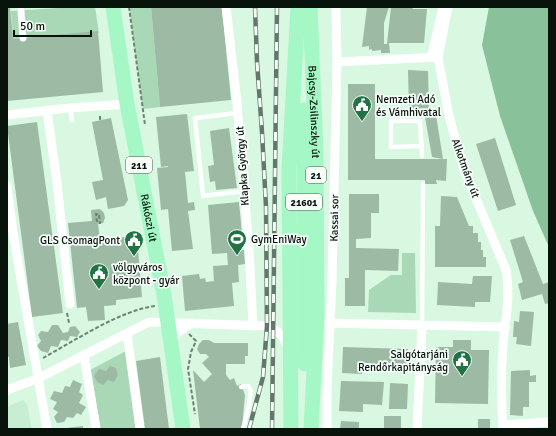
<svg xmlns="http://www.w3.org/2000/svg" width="556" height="436" viewBox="0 0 556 436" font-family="Signika,sans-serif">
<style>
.built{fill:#c7edd2}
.green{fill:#a9d8b7}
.forest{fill:#88c19a}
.building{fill:#9cbaa4}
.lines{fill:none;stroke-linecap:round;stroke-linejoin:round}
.path{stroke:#6d8274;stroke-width:2;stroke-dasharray:4 2;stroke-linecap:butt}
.service{stroke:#fff;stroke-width:4.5}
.pedestrian{stroke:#fff;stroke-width:7}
.minor{stroke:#fff;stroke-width:9}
.primary{stroke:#a5f8c6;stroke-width:15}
.rail-casing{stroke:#63786a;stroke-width:4.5}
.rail{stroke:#f7fdf9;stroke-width:3;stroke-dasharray:9;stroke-linecap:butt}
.labels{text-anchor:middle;stroke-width:3.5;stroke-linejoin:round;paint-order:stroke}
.shield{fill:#f7fdf9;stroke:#505953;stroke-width:1}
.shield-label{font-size:10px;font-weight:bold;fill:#08130c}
.poi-label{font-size:11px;fill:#08130c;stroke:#f7fdf9;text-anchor:start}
.street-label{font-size:11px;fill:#08130c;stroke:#f7fdf9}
</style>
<rect width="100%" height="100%" fill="#d8f8e1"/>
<path class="built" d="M23 400 27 404 32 429H7V407Z"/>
<path class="green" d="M75 7H95L99 33 13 39 11 11Z
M129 7H151L160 107 143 109Z
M402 253H415L416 313 368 312 369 290 391 275H402Z
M126 351 137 429H101L90 370Z"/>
<path class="forest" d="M489 7H549V247L533 211 500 116 482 45Z"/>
<path class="building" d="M7 7H10L13 39 98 31 103 92 7 101Z
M151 7H222L231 100 160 107Z
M367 7H389L384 23V44H387L391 7H412L413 9H427L424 43H389L390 53H381V50L372 51V49L369 50V46L362 47Z
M408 70 428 71 429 110H409Z
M348 84H375V159H447L446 181 436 180 437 184H425V180H348Z
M187 114 194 171 185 172 188 203 194 202 195 210 188 211 193 249 172 251 168 209 161 210 157 168 168 167V166L161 167 156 117Z
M436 115 443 159 432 157 425 117Z
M111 118 128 200 124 206 108 209 106 197 96 200 92 182 103 180 92 122Z
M37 122 63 313 32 317 7 126Z
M229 128 237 188 216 190 215 181 210 182 208 166 214 165 210 131Z
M495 138 516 205 498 211 476 144Z
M349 194H379V213H371V238L356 239V248L399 249 398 271 365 270V306H345V278H349Z
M441 196 457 197 469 226H473V233H478V242H481V250H483V257H486V267H435V226H440Z
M239 202 243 245 235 246 236 251 244 250 245 264 238 265 239 282 232 283 234 306 185 311 182 276 199 274 200 279 205 278 206 282 214 281 213 266 228 265 227 253 212 254 208 205Z
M100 209 104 213 105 218 103 223 98 224 100 239 126 237 127 243 134 250 138 249 142 297 116 300V305L104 306 105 320 88 321 86 307 77 308 68 223 92 221 91 210Z
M524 236 543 284 549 282V303L545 304 542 294 522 300 518 284 523 282 510 240Z
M473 276H492L490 302H475V307L437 305 438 282 472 284Z
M520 311 534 312 531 346 516 344 517 337H513L514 321 519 322Z
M18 322 26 365 10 368 9 357H7V324Z
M52 325H58L63 333 68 332 70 327 75 326 80 332 77 337 70 336 68 341 61 340 58 347 51 346 48 353 41 351 37 346 41 341 38 335 41 331 48 332Z
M203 340H209L214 343H248V356H245V364H226V375L230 380 234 378 237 386 241 384 245 395 242 429H200L193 370 204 382 212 374 202 363 209 357 206 354H200L197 349 199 344Z
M453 340H471V350H489L488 404 435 403 436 347H453Z
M343 347 408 349 407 373 390 372V363H383L382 371H371V363H363L362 374 342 373Z
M160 357 169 429H145L136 361Z
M110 366 116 368 118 375 114 382 108 380 103 385 97 382 94 376 99 369 106 371Z
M530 370V376L536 375V382H529V407H523V416L510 415 511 371Z
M73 380 82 384 79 392 83 395 79 403 86 407 81 415 77 413 73 418 67 417 64 422 57 423 54 417 58 412 53 409 57 402 50 399 54 391 62 393 65 386 70 387Z
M341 381 384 382 382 405 363 404V412L339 411Z
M390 383 408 384 407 409H389Z
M384 416H401V429H384Z
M478 419H490V429H478Z
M341 421 359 422V429H340Z
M83 426V429H66V428Z"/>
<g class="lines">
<path class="path" d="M129 7 145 125
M100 116V119L103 118
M97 222 96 214H99L100 224
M67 313 69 323
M189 334 196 341 191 352 188 369 195 414
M43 358C74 341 121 310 155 306"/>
<path class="service" d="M70 108 72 120
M238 113 195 118 203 196 244 191
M422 146 391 147V121H420L422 156
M422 326 423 184
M241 387 248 386 251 390 249 405 243 429"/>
<path class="pedestrian" d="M21 11 23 38
M430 58 442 7"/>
<path class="minor" d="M226 7 237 103 249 250 253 326
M448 7 438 57 449 116 464 170 506 270C511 298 505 319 503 346 501 374 501 401 503 429
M337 62 438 57
M47 110 57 183 70 304
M7 115 70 108 127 104
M7 186 13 233 47 429
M329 323 506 327
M127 333 140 429
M171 343 177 333 192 323
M84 355 96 429
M7 390 39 378 149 322 267 326C278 329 285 338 288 349
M503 425 549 422
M327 429V390L332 282 337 62 336 7
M417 429 422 326"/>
<g class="primary">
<path id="s1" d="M113 7 127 104 164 295 183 429"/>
<path id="s2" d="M310 7 316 152 317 314 311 429"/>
<path d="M304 110 305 364"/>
<path d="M291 429 289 170 298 7"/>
</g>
<g class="rail-casing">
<path id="rail" d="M249 429 263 377 267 326 266 207 262 132 257 62 255 7
M272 429 277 7"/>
</g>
<use href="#rail" class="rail"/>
</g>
<defs>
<g id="civic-pin" transform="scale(1)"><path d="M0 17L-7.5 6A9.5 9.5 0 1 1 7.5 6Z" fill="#217344" stroke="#f7fdf9"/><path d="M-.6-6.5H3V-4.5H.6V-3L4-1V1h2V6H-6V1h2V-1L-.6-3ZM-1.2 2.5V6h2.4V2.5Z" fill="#fff"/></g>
<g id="stadium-pin" transform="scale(1)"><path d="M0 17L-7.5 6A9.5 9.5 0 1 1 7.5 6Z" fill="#217344" stroke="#f7fdf9"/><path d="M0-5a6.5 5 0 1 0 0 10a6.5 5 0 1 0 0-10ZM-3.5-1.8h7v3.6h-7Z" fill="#fff"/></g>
</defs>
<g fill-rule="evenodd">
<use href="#civic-pin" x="362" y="105"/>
<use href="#stadium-pin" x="237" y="239"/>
<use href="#civic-pin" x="134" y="240"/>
<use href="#civic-pin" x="99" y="273"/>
<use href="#civic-pin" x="462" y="360"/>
</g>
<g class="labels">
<g class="shield">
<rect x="126" y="157" width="26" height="16" rx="3"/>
<rect x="306" y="167" width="20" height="16" rx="3"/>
<rect x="286" y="194" width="36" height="16" rx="3"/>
</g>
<g class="shield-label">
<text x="139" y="169">211</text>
<text x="316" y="179">21</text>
<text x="304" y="206">21601</text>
</g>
<g class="poi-label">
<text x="376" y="103">Nemzeti Adó<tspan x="376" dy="13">és Vámhivatal</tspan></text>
<text x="251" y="243">GymEniWay</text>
<text x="120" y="244" text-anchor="end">GLS CsomagPont</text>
<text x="113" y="271">völgyváros<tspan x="113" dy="13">központ - gyár</tspan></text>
<text x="448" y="358" text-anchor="end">Salgótarjáni<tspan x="448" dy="13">Rendőrkapitányság</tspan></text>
</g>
<g class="street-label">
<text dy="4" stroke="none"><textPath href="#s2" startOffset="105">Bajcsy-Zsilinszky út</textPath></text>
<text transform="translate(242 166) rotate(-94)" y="4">Klapka György út</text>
<text transform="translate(466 168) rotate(70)" y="4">Alkotmány út</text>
<text dy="4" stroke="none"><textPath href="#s1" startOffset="214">Rákóczi út</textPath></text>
<text transform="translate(334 218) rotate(-89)" y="4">Kassai sor</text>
</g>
</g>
<rect width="556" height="436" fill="none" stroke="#08130c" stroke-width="16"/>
<path d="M14 30v6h77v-6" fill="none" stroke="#08130c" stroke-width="2"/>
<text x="20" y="30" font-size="12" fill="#08130c" stroke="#f7fdf9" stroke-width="3" paint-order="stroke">50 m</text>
</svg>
